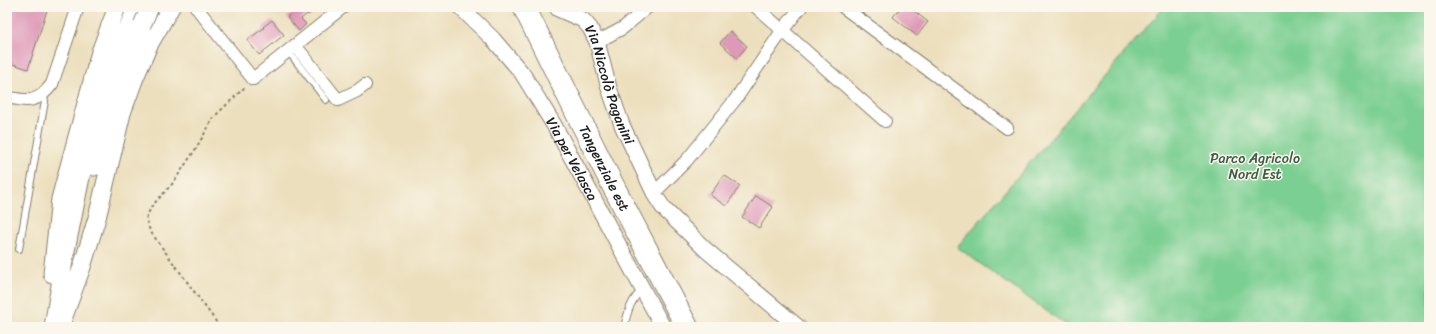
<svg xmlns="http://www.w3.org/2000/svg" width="1436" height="334" viewBox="0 0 1436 334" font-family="Sriracha,sans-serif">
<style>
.green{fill:#7ccf92;stroke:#4c7657}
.building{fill:#de98b8}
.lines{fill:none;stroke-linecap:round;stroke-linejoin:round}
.service-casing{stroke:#847e6c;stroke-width:8}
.minor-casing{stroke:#847e6c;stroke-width:14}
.tertiary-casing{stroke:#847e6c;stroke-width:17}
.secondary-casing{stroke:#847e6c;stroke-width:19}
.motorway-casing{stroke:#847e6c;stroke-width:24}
.path{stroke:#847e6c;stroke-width:2;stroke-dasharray:3 3;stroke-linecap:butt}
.service{stroke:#fff;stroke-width:6}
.minor{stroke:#fff;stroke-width:12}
.tertiary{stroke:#fff;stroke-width:15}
.secondary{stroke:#fff;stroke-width:17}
.motorway{stroke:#fff;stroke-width:22}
.secondary-bridge-casing{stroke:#847e6c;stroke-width:19;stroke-linecap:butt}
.secondary-bridge{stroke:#fff;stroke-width:17}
.labels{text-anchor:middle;stroke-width:3;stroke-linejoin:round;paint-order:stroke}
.street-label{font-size:14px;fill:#1c1c1c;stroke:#fbf7ec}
.park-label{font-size:14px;fill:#3e5b45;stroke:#fbf7ec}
</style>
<rect width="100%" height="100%" fill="#fbf7ec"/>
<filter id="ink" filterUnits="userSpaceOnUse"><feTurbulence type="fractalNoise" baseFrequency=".025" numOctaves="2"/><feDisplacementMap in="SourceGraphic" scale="8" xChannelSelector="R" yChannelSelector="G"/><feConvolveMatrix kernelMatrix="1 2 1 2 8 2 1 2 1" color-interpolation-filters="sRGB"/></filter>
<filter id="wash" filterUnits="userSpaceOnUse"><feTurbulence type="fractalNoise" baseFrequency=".012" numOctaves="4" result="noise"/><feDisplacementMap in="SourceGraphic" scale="16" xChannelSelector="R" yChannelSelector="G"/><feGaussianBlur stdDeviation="0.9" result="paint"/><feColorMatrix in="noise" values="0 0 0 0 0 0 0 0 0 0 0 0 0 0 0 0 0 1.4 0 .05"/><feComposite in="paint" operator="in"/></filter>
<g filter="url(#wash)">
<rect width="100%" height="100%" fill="#ecdfbd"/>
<path class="green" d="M1164 7H1429V327H1069L957 247Z"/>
<g id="blocks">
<path class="building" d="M7 7H48L28 69 7 62Z
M300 7H314L316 9 308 15 307 14 301 19 306 24 299 31 287 17Z
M901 7H909L928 22 917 36 893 17Z
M272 20 284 35 259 55 247 40 264 28 263 27Z
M730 31 747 46 737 58 720 43Z
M724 175 740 186 726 206 710 195Z
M756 196 773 207 759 228 742 217Z"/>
</g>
</g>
<g filter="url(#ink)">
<use href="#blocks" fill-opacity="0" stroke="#847e6c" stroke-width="1"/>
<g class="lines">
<g class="service-casing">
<path id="service" d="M288 51 326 100
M19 249 45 101 43 94
M624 327C628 312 630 301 642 290"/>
</g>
<g class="minor-casing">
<path id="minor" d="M196 7 253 79 343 7
M756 7 885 121
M843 7 1007 128
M597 42 623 28 648 7
M295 45 338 100 357 91 365 85
M7 97C28 102 38 103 52 84L78 7
M658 189 687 160 735 100 782 31 801 7"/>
</g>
<g class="tertiary-casing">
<g id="tertiary">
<path id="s1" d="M460 7 493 39 522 73 554 125 663 327"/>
<path id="s2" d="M558 9 583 20 590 28 597 42 609 88 622 125 656 197 664 209 706 250 798 327"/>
</g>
</g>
<g class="secondary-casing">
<path id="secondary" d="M94 167C105 119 121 71 142 25
M52 274 60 199 100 52 117 7
M53 327 65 255 89 138 108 75 120 44 137 7
M60 327 82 267 97 218 122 113 134 80 149 45 171 7"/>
</g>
<g class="motorway-casing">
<g id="motorway">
<path id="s3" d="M524 7 608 176 687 327"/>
</g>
</g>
<path class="path" d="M220 327 150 231 146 219 151 207 173 183 195 150 214 117 245 87"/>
<use href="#service" class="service"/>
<use href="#minor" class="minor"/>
<use href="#tertiary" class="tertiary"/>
<use href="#secondary" class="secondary"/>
<use href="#motorway" class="motorway"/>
<g class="secondary-bridge-casing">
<path id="secondary-bridge" d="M142 25 150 7"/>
</g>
<use href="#secondary-bridge" class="secondary-bridge"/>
</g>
</g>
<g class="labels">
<g class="street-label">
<text dy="5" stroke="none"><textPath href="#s2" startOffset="98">Via Niccolò Paganini</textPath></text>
<text dy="5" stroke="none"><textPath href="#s1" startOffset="190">Via per Velasca</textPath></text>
<text dy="5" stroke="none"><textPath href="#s3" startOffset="180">Tangenziale est</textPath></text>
</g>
<g class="park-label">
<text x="1255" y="163">Parco Agricolo<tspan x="1255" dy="16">Nord Est</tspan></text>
</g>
</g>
<rect width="1436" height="334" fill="none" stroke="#fbf7ec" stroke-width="24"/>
</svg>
